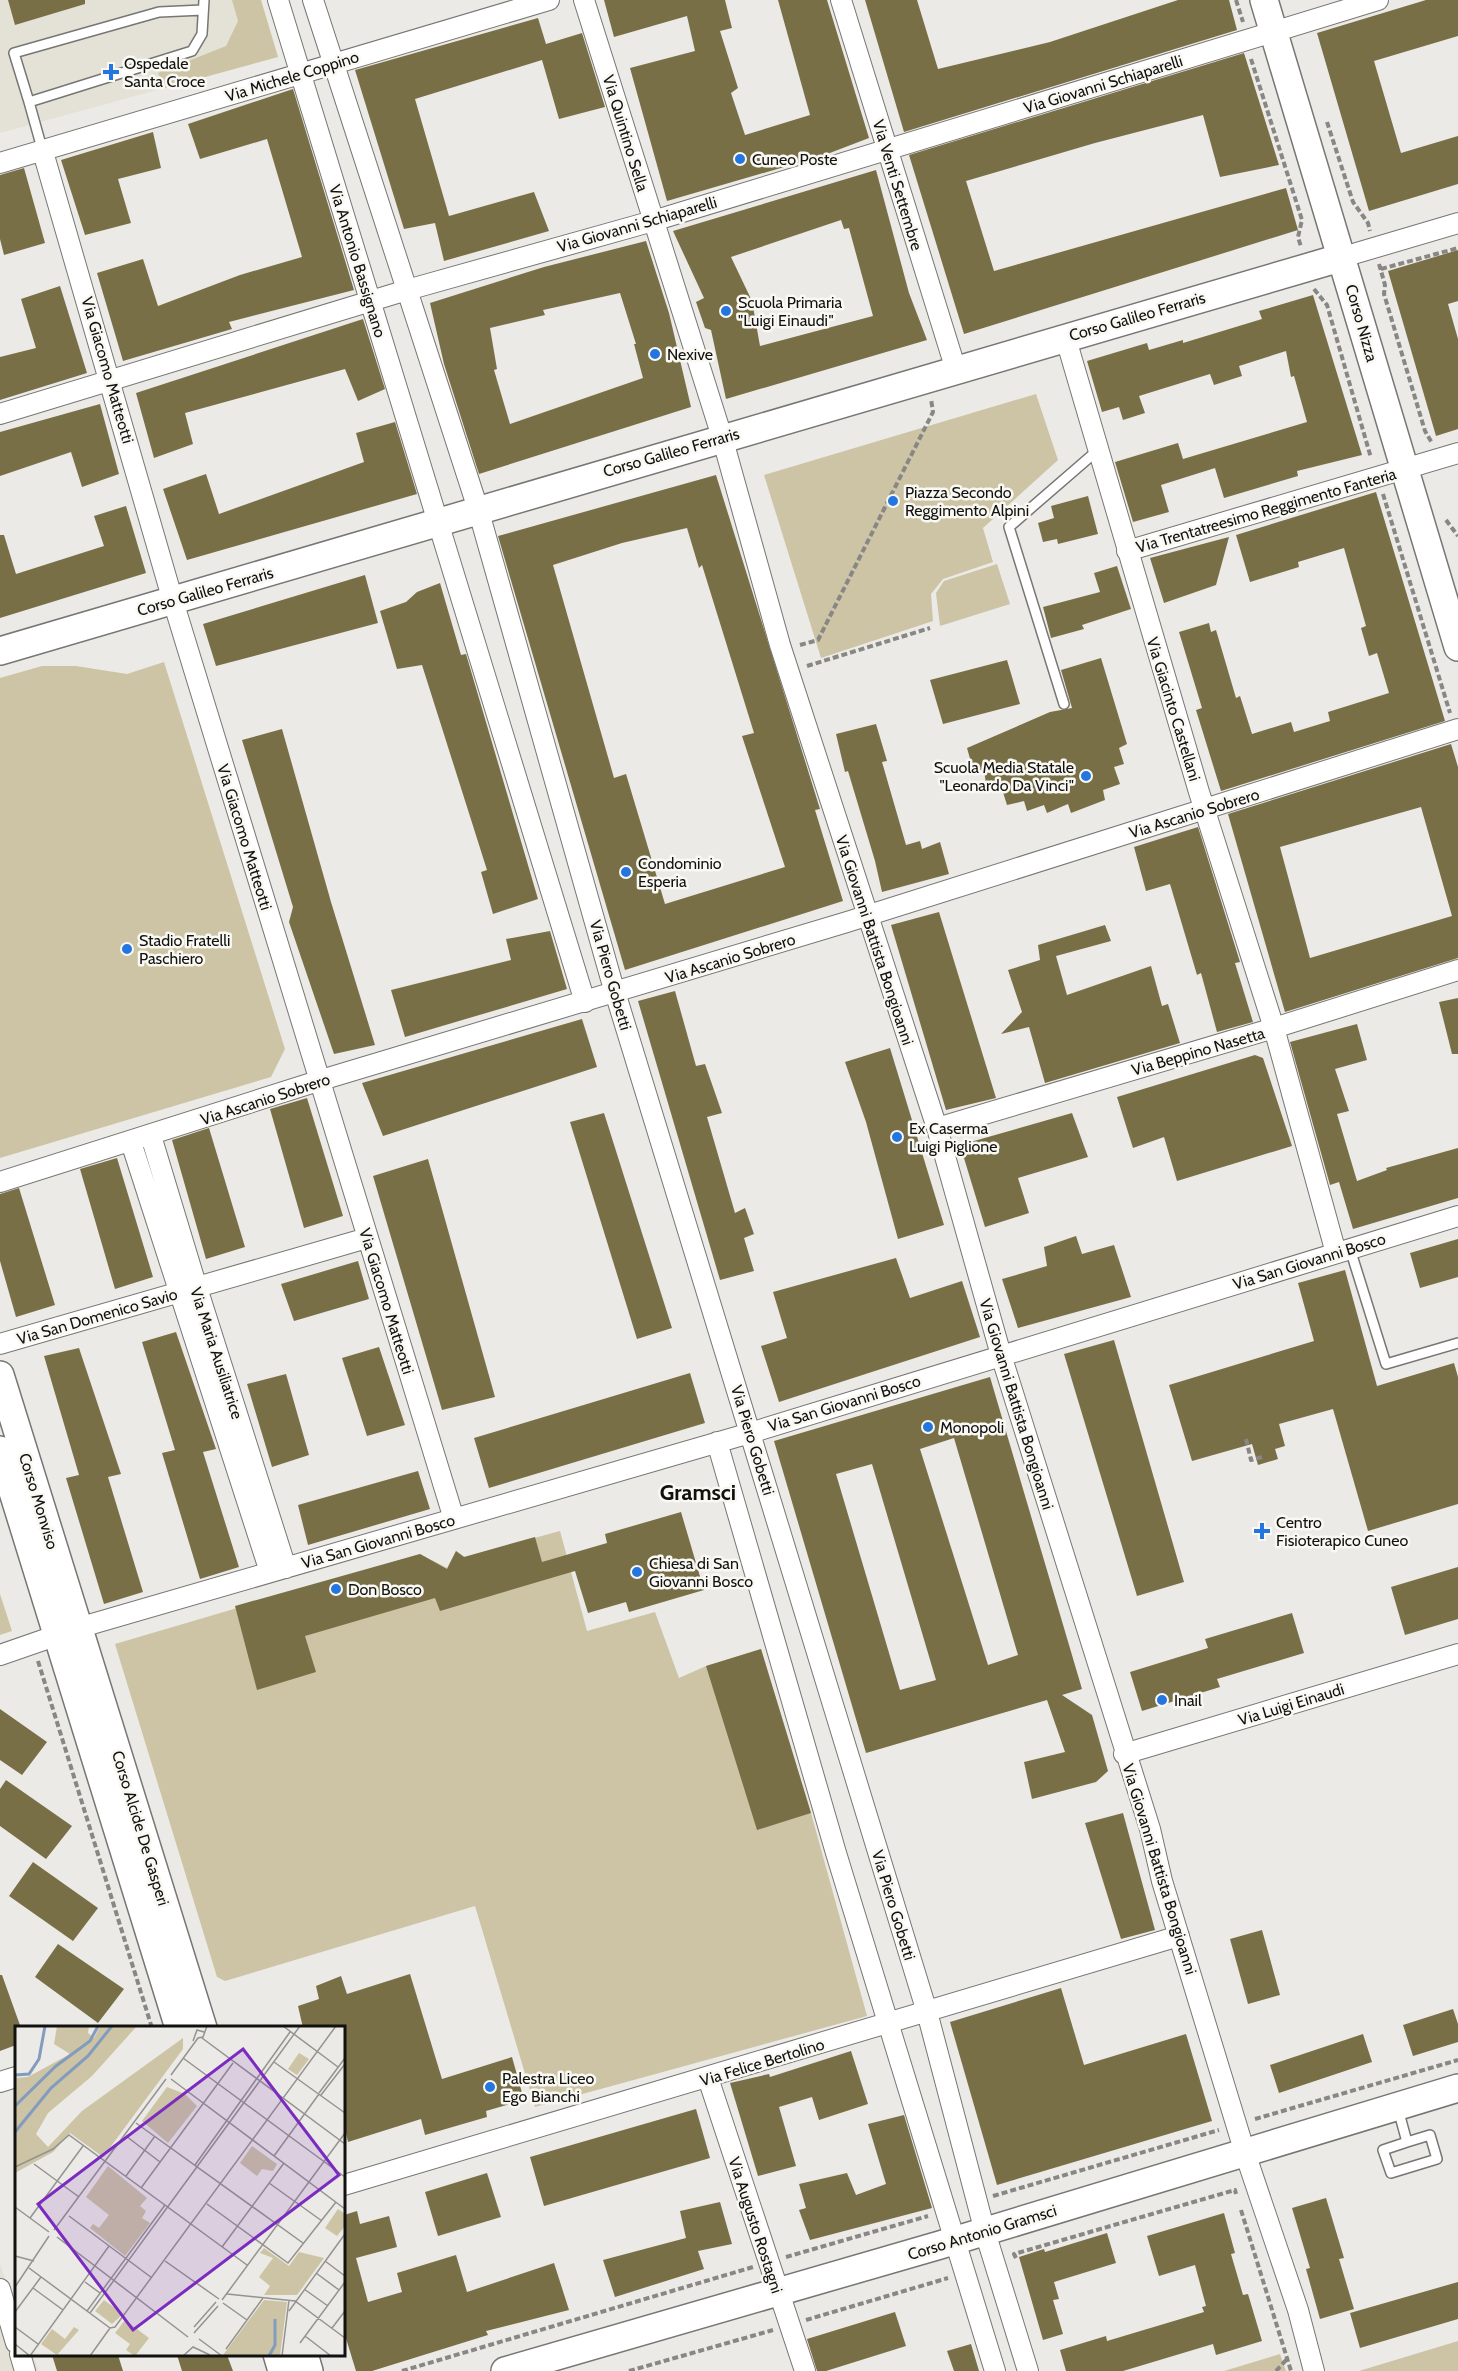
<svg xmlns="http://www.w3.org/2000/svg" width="1458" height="2371" viewBox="0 0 1458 2371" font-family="Cabin,sans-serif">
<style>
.built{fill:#e4e2d6}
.green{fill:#ccc4a4}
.building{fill:#796f47;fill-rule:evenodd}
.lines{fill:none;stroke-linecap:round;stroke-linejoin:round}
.lane-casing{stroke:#777672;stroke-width:12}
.street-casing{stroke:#777672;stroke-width:22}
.secondary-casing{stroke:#777672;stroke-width:30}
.path{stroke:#888784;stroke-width:4;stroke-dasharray:6 3;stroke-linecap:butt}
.lane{stroke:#fff;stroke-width:9}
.street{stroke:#fff;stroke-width:20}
.secondary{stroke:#fff;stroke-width:27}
.poi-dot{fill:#2475e0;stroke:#f9f8f3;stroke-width:2}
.labels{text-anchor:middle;stroke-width:5;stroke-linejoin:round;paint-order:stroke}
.poi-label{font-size:16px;fill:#11110f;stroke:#f9f8f3;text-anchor:start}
.street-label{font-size:16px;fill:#11110f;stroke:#f9f8f3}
.district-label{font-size:22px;font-weight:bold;fill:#11110f;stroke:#f9f8f3}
.inset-river{fill:none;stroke:#829bbe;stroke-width:3}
.inset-road{fill:none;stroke:#949390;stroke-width:1.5}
.view{fill:#7b2cbf;fill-opacity:0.15;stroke:#7b2cbf;stroke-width:3}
.inset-edge{fill:none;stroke:#11110f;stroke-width:3}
</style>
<rect width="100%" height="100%" fill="#ebeae6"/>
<path class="built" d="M0 0H261L278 57 0 133Z
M0 2264 16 2309V2354L33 2355 39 2371H0Z"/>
<path class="green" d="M232 0H261L278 57 165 88 158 73 226 46 238 21Z
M1036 394 1058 460 983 528 993 562 943 579 931 594 933 621 821 658 764 475Z
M997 564 1010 604 940 626 936 593 944 581Z
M164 662 285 1049 271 1077 0 1158V678L42 666H76L127 674Z
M560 1531 587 1631 655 1612 679 1678 706 1666 761 1649 811 1813 867 2016 535 2107 475 1906 225 1981 217 1977 115 1644 420 1554 447 1568 456 1551 465 1557Z
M0 1594 12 1631 0 1635Z
M1458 2341V2371H1359Z
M1280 2354 1286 2371H1224Z"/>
<path class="building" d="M8 0H85V4L15 25Z
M604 0H725L732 28 720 31 738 88 731 93 745 135 810 115 778 0H827L869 138 822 156 667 201 630 68 695 51 687 16 614 37Z
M865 0H917L938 69 1050 42 1178 0H1229L1237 30 904 132Z
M1426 0H1458V36L1374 61 1401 153 1458 136V184L1369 211 1317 33Z
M538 18 546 44 582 33 605 107 559 119 542 60 415 99 449 216 534 192 549 231 444 261 435 223 404 229 355 70Z
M1244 53 1279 165 1220 177 1203 115 1095 143 966 181 994 271 1286 188 1298 230 964 334 909 155Z
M293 89 354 290 229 322 232 329 123 361 97 273 143 259 158 306 240 275 302 257 267 139 200 159 188 124Z
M153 132 161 168 118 179 131 223 85 235 61 160Z
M24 168 45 243 4 255 0 239V175Z
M876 170 909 293 927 340 726 399 711 330 705 328 696 302 704 298 673 231ZM841 220 844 229 849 228 873 316 760 346 752 301 731 257Z
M646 241 669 313 691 407 479 474 444 364 430 303 544 267ZM620 293 636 344H634L643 378 510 424 494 370 497 369 490 328 545 315 543 310Z
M1458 250V301L1448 304 1458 339V429L1436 436 1388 271Z
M60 286 87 373 0 400V357L36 348 21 299Z
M1313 295 1362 455 1297 471 1298 476 1224 498 1215 468 1161 485 1169 512 1133 522 1115 462 1178 443 1183 459 1307 422 1294 376 1291 377 1286 351 1239 366 1242 376 1214 385 1210 374 1139 396 1145 413 1123 420 1119 407 1102 412 1087 361 1147 343 1149 350 1183 340V343L1262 319 1259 311Z
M363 319 385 389 358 401 345 369 185 413 193 444 154 458 136 393Z
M100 404 119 474 82 487 71 452 0 476V432Z
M395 422 417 494 187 560 163 489 206 474 219 514 364 462 356 433Z
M716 475 820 809 815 810 843 901 625 970 498 536ZM687 528 699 568 702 565 754 733 742 736 785 867 665 904 626 774 614 778 553 565 622 543Z
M1376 492 1445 721 1221 791 1196 710 1202 708 1179 632 1209 623 1211 632 1216 630 1236 698 1240 696 1252 734 1291 722 1294 732 1330 721 1328 712 1389 693 1377 653 1369 656 1361 628 1366 626 1344 548 1298 562 1299 567 1250 582 1236 535Z
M1088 496 1098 534 1058 544 1057 539 1043 542 1038 523 1054 518 1051 506Z
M126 506 146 573 0 618V535H4L16 574 104 546 94 516Z
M1229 537 1216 585 1164 603 1150 558Z
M1117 566 1131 609 1082 625 1084 629 1051 638 1043 607 1100 592 1094 573Z
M365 575 378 623 216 666 203 624Z
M440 583 461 655 466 654 538 899 493 914 481 872 487 870 422 665 397 669 380 611 406 602 417 592Z
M1101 658 1127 744 1119 748 1124 764 1114 767 1120 784 1103 790 1105 800 1071 813 1068 804 1047 813 1044 805 1027 811 1024 801 1007 805 1001 786 987 789 984 771 974 773 967 748 1050 712 1072 708 1061 670Z
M1007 660 1020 704 943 724 930 680Z
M876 724 887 761 882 762 906 845 920 841 922 849 940 842 949 874 882 892 875 861 848 771 845 772 836 734Z
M282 729 331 902 375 1045 334 1054 289 922 293 907 242 740Z
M1451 744 1458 767V958L1285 1012 1228 814ZM1421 807 1452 916 1310 958 1280 847Z
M1198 827 1240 962 1235 963 1253 1022 1217 1032 1201 973 1197 975 1170 884 1146 891 1134 847Z
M939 912 996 1098 946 1110 891 925Z
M1105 925 1111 941 1056 956 1067 995 1151 966 1162 1006 1168 1004 1180 1043 1045 1083 1029 1027 1001 1034 1022 1012 1008 970 1040 960 1038 945Z
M550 931 567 989 405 1037 391 990 511 960 506 939Z
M675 991 696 1066 705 1064 722 1113 707 1117 735 1213 745 1208 754 1234 744 1238 754 1271 720 1280 638 1001Z
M1458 998V1054H1452L1439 1002Z
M582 1019 597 1067 383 1136 362 1083Z
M1357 1024 1367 1060 1335 1069 1349 1111 1337 1114 1357 1181 1387 1170 1386 1168 1458 1148V1198L1353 1229 1339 1182 1330 1185 1290 1042Z
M890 1048 944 1225 898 1239 866 1122 845 1062Z
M1255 1055 1263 1058 1292 1146 1177 1181 1164 1137 1133 1148 1117 1097Z
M307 1098 343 1216 304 1228 270 1109Z
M604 1113 672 1328 637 1339 570 1122Z
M1072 1113 1088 1157 1018 1178 1029 1213 985 1227 960 1145Z
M209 1128 245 1247 206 1259 172 1140Z
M117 1158 153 1277 115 1289 80 1169Z
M428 1159 495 1397 442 1410 373 1176Z
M19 1188 55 1305 16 1317 0 1261V1194Z
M1076 1236 1082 1254 1114 1245 1131 1297 1018 1328 1002 1279 1047 1266 1044 1247Z
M1458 1239V1277L1420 1288 1410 1253Z
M896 1258 910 1298 962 1281 980 1337 779 1402 761 1346 787 1338 773 1292Z
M358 1261 369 1299 294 1321 281 1284Z
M1345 1270 1377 1386 1454 1363 1458 1377V1504L1368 1531 1333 1409 1279 1424 1285 1446 1275 1449 1278 1459 1258 1465 1252 1444 1192 1461 1169 1385 1314 1341 1298 1283Z
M176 1332 216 1449 203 1452 239 1567 200 1579 162 1453 175 1450 142 1342Z
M1114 1340 1184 1582 1137 1596 1064 1354Z
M379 1347 405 1425 367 1436 342 1358Z
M79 1348 121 1474 108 1477 143 1592 104 1604 66 1478 79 1475 44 1356Z
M690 1373 705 1423 489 1488 474 1438Z
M286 1374 309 1455 272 1467 247 1384Z
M990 1377 1082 1689 1062 1695 1092 1715 1108 1771 1096 1782 1032 1799 1024 1762 1065 1752 1047 1700 866 1753 774 1441ZM954 1438 1018 1655 988 1665 920 1449ZM872 1464 936 1680 900 1690 836 1474Z
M418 1471 430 1509 308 1545 298 1505Z
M681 1512 704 1590 629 1612 626 1602 588 1613 575 1571 440 1611 435 1598 305 1636 316 1672 257 1690 235 1606 420 1554 447 1569 456 1551 464 1557 535 1537 542 1562 607 1543 605 1534Z
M1458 1567V1619L1405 1635 1391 1587Z
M1292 1613 1304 1653 1217 1679 1220 1687 1142 1711 1130 1672 1208 1648 1205 1639Z
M761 1649 811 1813 757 1830 706 1666Z
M0 1709 47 1742 22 1775 0 1760Z
M6 1780 72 1826 46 1859 0 1826V1789Z
M1123 1813 1155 1930 1121 1939 1085 1823Z
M33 1862 98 1908 73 1941 9 1896Z
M1262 1930 1280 1995 1248 2004 1230 1939Z
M58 1944 124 1989 98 2023 35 1977Z
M410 1974 442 2079 512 2057 524 2100 486 2111 487 2117 425 2135 421 2119 348 2142 344 2123V2028H303L298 2006 319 1999 316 1986 341 1976 347 1994Z
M0 1975H2L21 2028H16V2045L0 2051Z
M1061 1988 1084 2065 1186 2034 1212 2121 997 2185 950 2022Z
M1453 2009 1458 2024V2042L1413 2056 1403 2025Z
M1363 2034 1372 2062 1279 2093 1270 2065Z
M851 2051 868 2104 819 2120 812 2097 779 2107 796 2166 758 2176 730 2083 769 2074 770 2077Z
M696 2109 710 2158 544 2206 530 2157Z
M904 2115 932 2208 810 2240 799 2210 806 2208 799 2184 847 2173 856 2195 886 2184 868 2124Z
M487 2173 501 2217 438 2236 425 2192Z
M1326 2198 1344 2258 1339 2259 1354 2309 1320 2319 1306 2269 1310 2268 1292 2208Z
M720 2202 732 2244 698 2251 704 2269 615 2297 603 2260 686 2238 680 2211Z
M357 2211 360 2224 389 2216 397 2247 356 2258 368 2302 402 2292 397 2273 456 2255 467 2292 554 2263 569 2310 486 2331 488 2335 372 2371H356L344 2332V2215Z
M1224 2213 1235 2253 1231 2254 1243 2295 1248 2294 1262 2341 1216 2355 1213 2344 1123 2371H1066L1060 2350 1106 2336 1107 2341 1204 2312 1202 2307 1206 2306 1195 2265 1159 2276 1147 2236Z
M1107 2233 1116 2263 1054 2282 1059 2299 1053 2300 1063 2334 1043 2340 1019 2257 1044 2249 1045 2252Z
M1458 2282V2319L1360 2348 1350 2313Z
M895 2312 906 2346 826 2371H817L807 2339Z
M971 2344 979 2371H954L947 2351Z
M52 2355H118L123 2371H57Z
M177 2355H227L233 2371H182Z"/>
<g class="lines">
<g class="lane-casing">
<path id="lane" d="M29 102 14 53 159 12 203 10
M43 152 29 102 192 51 202 34 204 0
M1064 704 1009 527 1098 450
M1350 1249 1386 1364 1458 1343
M1398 2109 1407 2142 1430 2135 1437 2159 1391 2173 1383 2150 1407 2142"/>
</g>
<g class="street-casing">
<path id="street" d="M278 0 585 1002
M313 0 478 509 611 979 927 2012 985 2232 1028 2371
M584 0 722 437 780 645 937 1128 1001 1355 1150 1829 1162 1881 1245 2153 1298 2310 1314 2371
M841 0 956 370
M43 152 173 601 454 1519
M0 163 549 0
M1343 257 1458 223
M1065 336 1199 792 1274 1028 1336 1253
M0 414 407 290 653 221 1378 0
M1127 551 1458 453
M937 1128 1274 1028 1458 970
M151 1136 197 1288 286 1568
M131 1142 270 1572
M0 1182 318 1081 847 922 1458 729
M0 1344 367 1238
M717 1442 836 1853 995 2371
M0 1655 78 1628 750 1433 1458 1216
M1124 1754 1458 1654
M708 2078 805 2371
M0 2082 16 2077
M344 2185 1179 1936
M0 2289 16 2343
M20 2354 25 2371"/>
</g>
<g class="secondary-casing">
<path id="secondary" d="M1264 0 1458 647
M0 651 1343 257
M0 1375 203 2028
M0 1450 179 2028
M277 2354 282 2371
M304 2354 309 2371
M505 2371 940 2245 1458 2088"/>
</g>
<path class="path" d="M1236 0 1243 22
M1251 59 1302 220 1298 237 1301 247
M1327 122 1353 202 1368 223 1370 231
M1379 264 1385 285 1384 294 1425 431 1432 443
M1381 269 1458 248
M1314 289 1327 305 1371 458
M1383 494 1450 713
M1446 520 1458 536
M800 645 818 640 933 412 931 399
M807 666 930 628
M1246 1439 1251 1460 1262 1457
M38 1661 152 2028
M1255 2119 1458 2060
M993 2196 1219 2130
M1241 2210 1291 2371
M786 2257 928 2216
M1016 2258 1014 2254 1235 2190 1236 2194
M806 2320 948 2278
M402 2371 753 2267
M629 2371 773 2330
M1276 2371 1287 2359"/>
<use href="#lane" class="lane"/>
<use href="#street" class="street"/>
<use href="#secondary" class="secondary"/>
</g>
<g class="poi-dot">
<path d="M108 63h6v6h6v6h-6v6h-6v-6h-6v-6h6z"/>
<circle cx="740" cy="159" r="6"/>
<circle cx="726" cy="311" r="6"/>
<circle cx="655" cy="354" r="6"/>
<circle cx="893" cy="501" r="6"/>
<circle cx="1086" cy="776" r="6"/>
<circle cx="626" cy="872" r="6"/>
<circle cx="127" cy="949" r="6"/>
<circle cx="897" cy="1137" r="6"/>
<circle cx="928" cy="1427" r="6"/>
<path d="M1259 1522h6v6h6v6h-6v6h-6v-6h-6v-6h6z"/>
<circle cx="637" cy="1572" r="6"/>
<circle cx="336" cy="1589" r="6"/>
<circle cx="1162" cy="1700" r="6"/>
<circle cx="490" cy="2087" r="6"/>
</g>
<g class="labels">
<g class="poi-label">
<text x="124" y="69">Ospedale<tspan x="124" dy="18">Santa Croce</tspan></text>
<text x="752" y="165">Cuneo Poste</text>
<text x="738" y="308">Scuola Primaria<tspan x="738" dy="18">"Luigi Einaudi"</tspan></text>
<text x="667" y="360">Nexive</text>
<text x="905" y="498">Piazza Secondo<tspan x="905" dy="18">Reggimento Alpini</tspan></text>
<text x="1074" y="773" text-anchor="end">Scuola Media Statale<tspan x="1074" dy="18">"Leonardo Da Vinci"</tspan></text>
<text x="638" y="869">Condominio<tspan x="638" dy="18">Esperia</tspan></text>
<text x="139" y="946">Stadio Fratelli<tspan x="139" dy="18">Paschiero</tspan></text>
<text x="909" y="1134">Ex Caserma<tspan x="909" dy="18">Luigi Piglione</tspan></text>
<text x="940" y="1433">Monopoli</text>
<text x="1276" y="1528">Centro<tspan x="1276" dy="18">Fisioterapico Cuneo</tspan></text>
<text x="649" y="1569">Chiesa di San<tspan x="649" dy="18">Giovanni Bosco</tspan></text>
<text x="348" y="1595">Don Bosco</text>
<text x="1174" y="1706">Inail</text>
<text x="502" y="2084">Palestra Liceo<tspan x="502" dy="18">Ego Bianchi</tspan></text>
</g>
<g class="street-label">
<text transform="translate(292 76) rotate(-17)" y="6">Via Michele Coppino</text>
<text transform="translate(1103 84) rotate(-17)" y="6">Via Giovanni Schiaparelli</text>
<text transform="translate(626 133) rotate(73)" y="6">Via Quintino Sella</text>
<text transform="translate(898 185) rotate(73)" y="6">Via Venti Settembre</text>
<text transform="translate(637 224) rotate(-16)" y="6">Via Giovanni Schiaparelli</text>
<text transform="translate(358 261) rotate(73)" y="6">Via Antonio Bassignano</text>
<text transform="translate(1137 316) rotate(-16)" y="6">Corso Galileo Ferraris</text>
<text transform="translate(1362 323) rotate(74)" y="6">Corso Nizza</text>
<text transform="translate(108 370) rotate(74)" y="6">Via Giacomo Matteotti</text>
<text transform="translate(671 452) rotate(-16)" y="6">Corso Galileo Ferraris</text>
<text transform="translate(1266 510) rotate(-16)" y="6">Via Trentatreesimo Reggimento Fanteria</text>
<text transform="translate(205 591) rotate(-16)" y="6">Corso Galileo Ferraris</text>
<text transform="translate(1174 709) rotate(73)" y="6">Via Giacinto Castellani</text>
<text transform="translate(1194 813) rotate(-17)" y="6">Via Ascanio Sobrero</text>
<text transform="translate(245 837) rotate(73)" y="6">Via Giacomo Matteotti</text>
<text transform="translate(875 940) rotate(72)" y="6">Via Giovanni Battista Bongioanni</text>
<text transform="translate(730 958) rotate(-17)" y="6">Via Ascanio Sobrero</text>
<text transform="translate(611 975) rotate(74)" y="6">Via Piero Gobetti</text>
<text transform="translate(1198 1051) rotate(-16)" y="6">Via Beppino Nasetta</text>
<text transform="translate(265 1099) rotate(-18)" y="6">Via Ascanio Sobrero</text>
<text transform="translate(1309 1261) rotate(-17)" y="6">Via San Giovanni Bosco</text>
<text transform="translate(387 1301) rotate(73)" y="6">Via Giacomo Matteotti</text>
<text transform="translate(97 1316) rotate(-16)" y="6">Via San Domenico Savio</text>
<text transform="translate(217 1353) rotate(72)" y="6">Via Maria Ausiliatrice</text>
<text transform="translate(844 1403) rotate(-17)" y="6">Via San Giovanni Bosco</text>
<text transform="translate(1017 1404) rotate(73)" y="6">Via Giovanni Battista Bongioanni</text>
<text transform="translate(753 1440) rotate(73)" y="6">Via Piero Gobetti</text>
<text transform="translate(39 1501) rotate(73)" y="6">Corso Monviso</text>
<text transform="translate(378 1541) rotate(-16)" y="6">Via San Giovanni Bosco</text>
<text transform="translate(1291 1704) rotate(-17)" y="6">Via Luigi Einaudi</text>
<text transform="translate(141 1828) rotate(73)" y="6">Corso Alcide De Gasperi</text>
<text transform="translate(1160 1869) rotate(73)" y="6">Via Giovanni Battista Bongioanni</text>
<text transform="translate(894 1905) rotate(73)" y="6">Via Piero Gobetti</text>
<text transform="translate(762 2062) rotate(-17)" y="6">Via Felice Bertolino</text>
<text transform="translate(756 2225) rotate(72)" y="6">Via Augusto Rostagni</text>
<text transform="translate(982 2232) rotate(-17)" y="6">Corso Antonio Gramsci</text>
</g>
<g class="district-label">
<text x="698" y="1500">Gramsci</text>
</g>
</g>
<g transform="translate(15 2026)">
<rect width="330" height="330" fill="#ebeae6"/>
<path d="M42 0H74L73 7 79 12 85 0H122L77 50 33 87 21 108 33 121 67 85 168 12V23L88 131 55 107 38 126 0 147V52L13 51 55 28 39 18ZM284 27 294 33 282 49 273 43ZM152 61 170 68 182 80 153 117 127 95ZM237 120 262 138 258 145 247 143 242 150 225 137ZM93 140 132 172 125 180 131 185 127 192 135 197 110 230 75 202 78 198 84 202 94 189 71 171ZM323 183 330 188V200L322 210 310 202ZM249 222 274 240 284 226 309 232 282 269H249L255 260 244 251 258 232 245 227ZM89 274 108 288 97 298 80 285ZM249 274 272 276 265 330 208 329ZM110 294 134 312 120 330 111 324 115 318 100 307ZM59 301 64 304 42 329 26 318 37 303 50 313Z" fill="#ccc4a4"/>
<path class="inset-river" d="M0 49 14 48 24 33 30 0M0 80 41 40 75 15 83 0M0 106 36 62 73 30 97 0M254 330 260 319V293"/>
<path class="inset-road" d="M268 0 323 41M187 12 330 118M178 15 182 4 189 6M168 32 330 151M259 36 330 87M156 49 183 12 188 11 192 0M156 53 330 183M304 67 330 32M306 69 330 38M121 97 288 217M111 110 145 136M259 130 304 68M19 138 64 171M180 139 275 6M0 141 38 123 54 109 232 239M111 150 140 110M254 157 307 195M126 162 218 37M192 178 273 237 321 176M0 181 34 206M54 190 137 252M15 192 68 120M39 204 151 53M42 211 173 311M207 221 269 137M0 230 19 235M150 235 204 273M310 235 330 250M14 242 95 302 100 301 321 0M301 247 324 264M70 256 85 267M0 261 34 210M18 262 48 284M289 263 313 280M212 268 280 275 330 312M207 274 330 107M208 277 232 294M72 285 150 179M274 285 330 208M0 286 26 251M75 287 285 0M0 301 23 318M179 301 201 276M317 302 330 285M179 307 203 280M290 310 316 330M184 313 207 330M285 317 330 256M0 318 15 330 94 220M211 323 248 272M75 330 95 302M168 330 178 321 195 329M267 330 274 274"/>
<path class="view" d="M228 23 324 149 118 304 23 178Z"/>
<rect width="330" height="330" class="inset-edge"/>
</g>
</svg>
